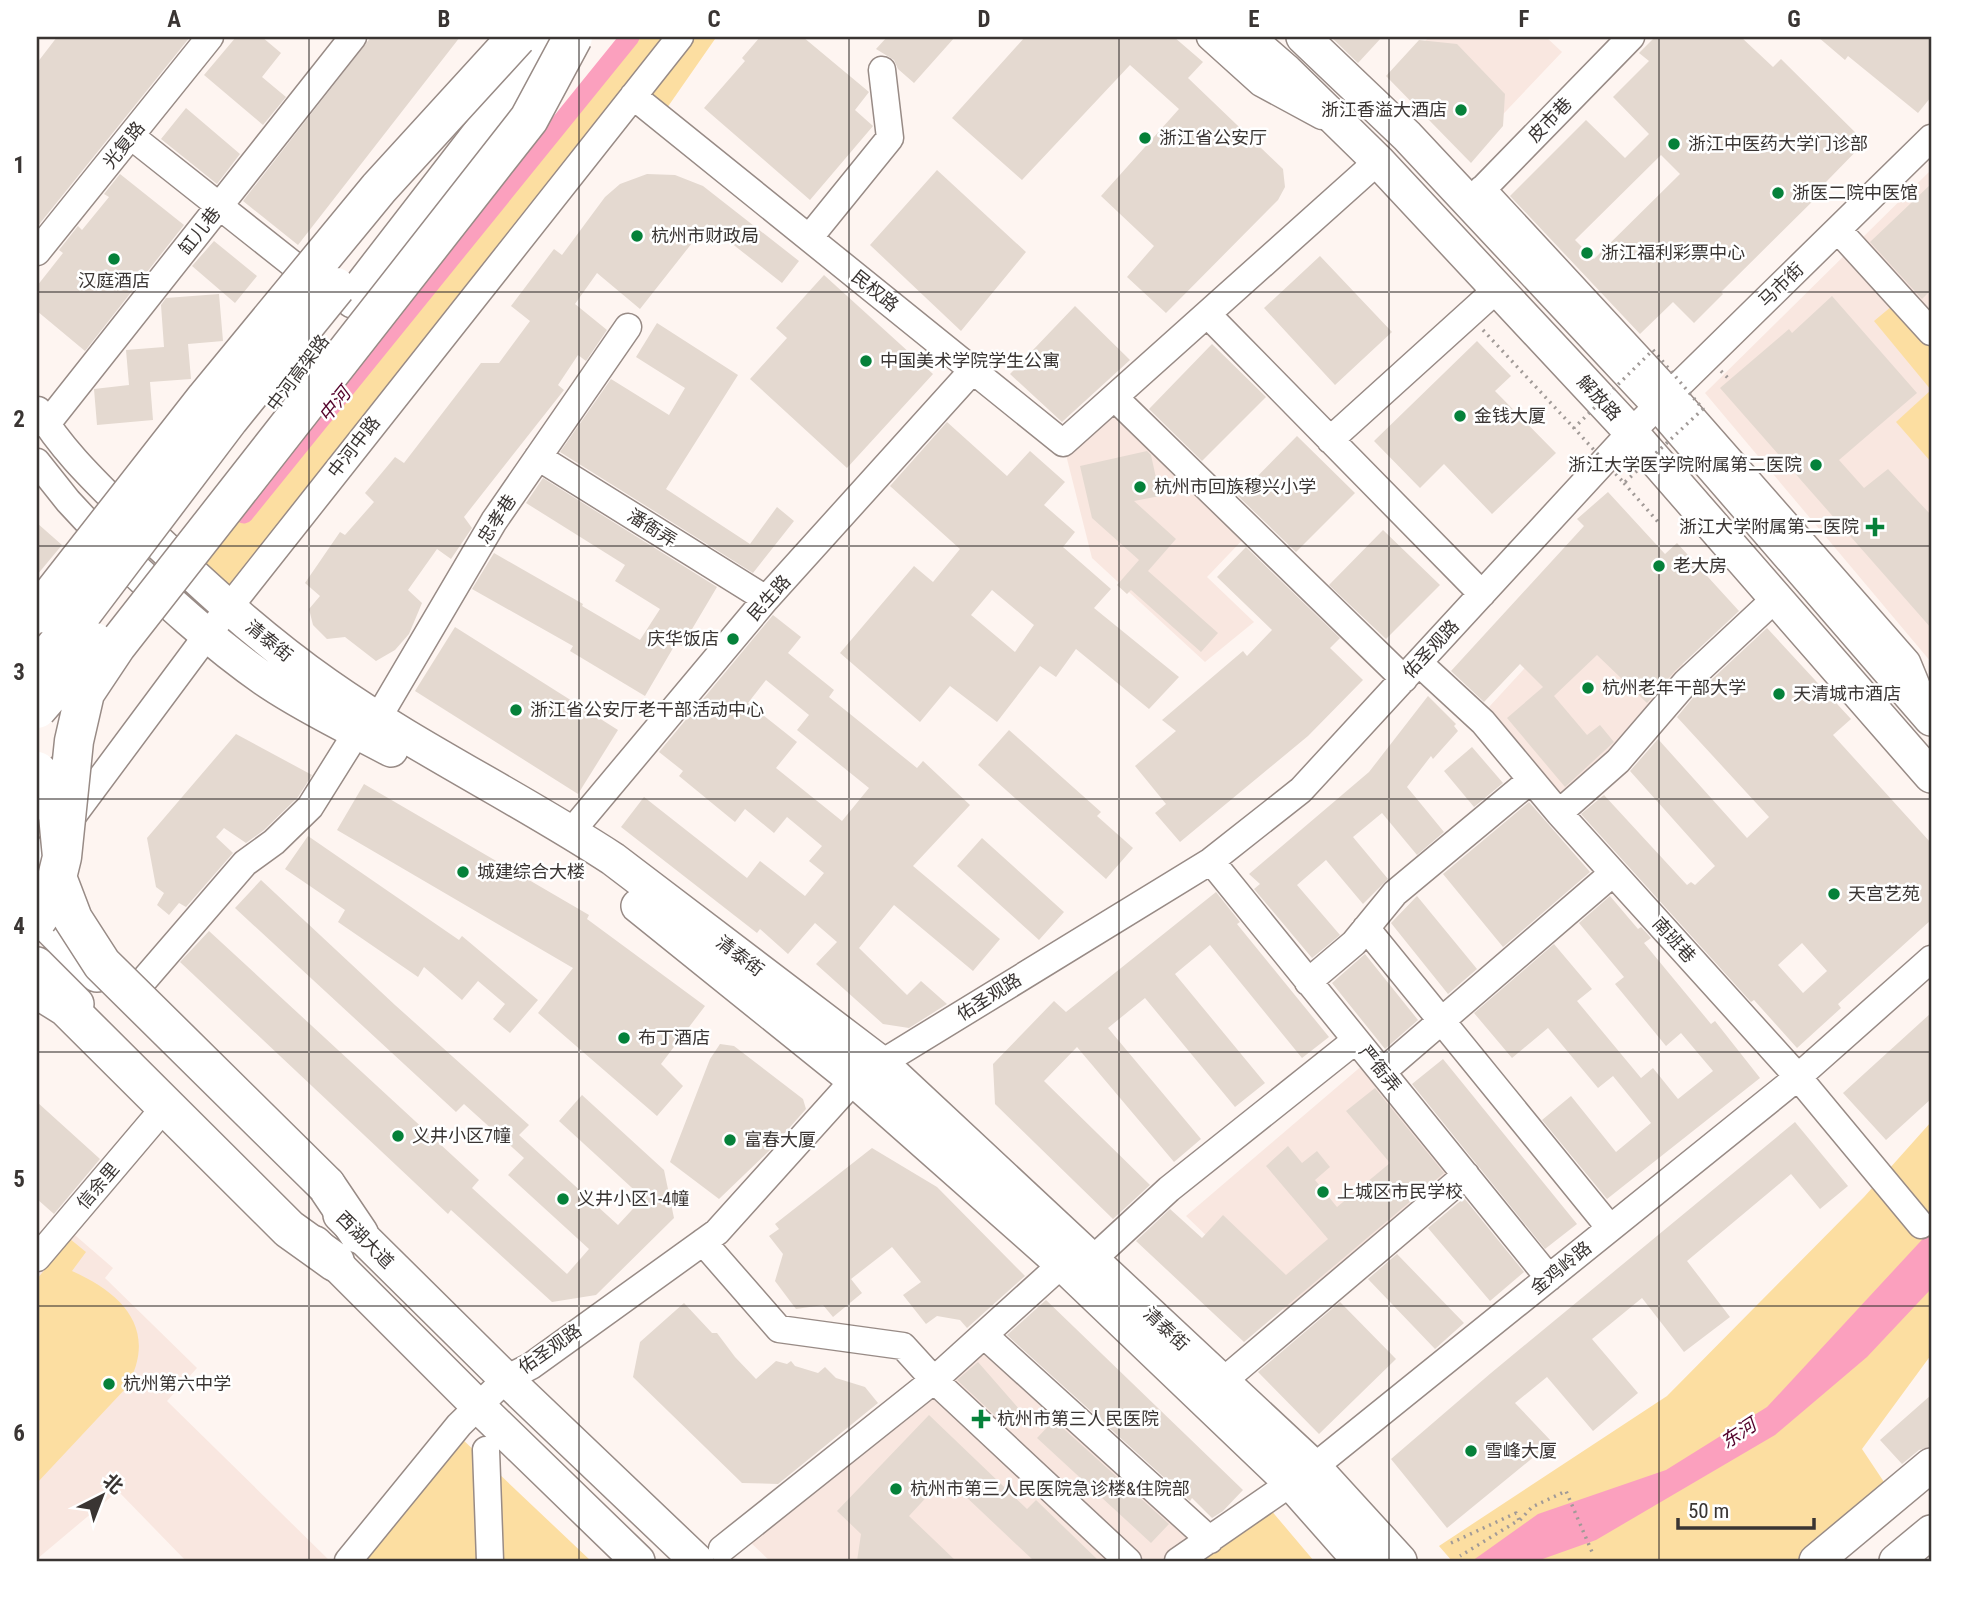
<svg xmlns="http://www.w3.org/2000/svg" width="1968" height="1598" viewBox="0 0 1968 1598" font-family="'Roboto Condensed','Noto Sans SC',sans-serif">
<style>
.built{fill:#f9e7e0}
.green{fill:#fcdea1}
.water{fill:#fba0be}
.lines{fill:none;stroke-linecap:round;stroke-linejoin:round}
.canal{stroke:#fba0be;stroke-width:19}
.building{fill:#e4d9d0;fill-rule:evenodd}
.minor-casing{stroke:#988b86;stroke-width:29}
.major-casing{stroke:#988b86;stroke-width:36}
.highway-casing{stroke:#988b86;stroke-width:41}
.path{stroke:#a19a97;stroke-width:3.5;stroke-dasharray:2 5;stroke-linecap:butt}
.minor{stroke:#fff;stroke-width:26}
.major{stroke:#fff;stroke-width:33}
.highway{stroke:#fff;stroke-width:38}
.highway-bridge-casing{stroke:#988b86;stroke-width:41;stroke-linecap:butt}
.path-bridge{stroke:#a19a97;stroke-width:3.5;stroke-dasharray:2 5;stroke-linecap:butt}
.highway-bridge{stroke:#fff;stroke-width:38}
.grid{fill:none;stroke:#3a3533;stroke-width:2;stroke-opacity:0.55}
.poi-dot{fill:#05813a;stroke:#fff;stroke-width:2.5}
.labels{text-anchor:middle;stroke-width:5;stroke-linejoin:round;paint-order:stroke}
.poi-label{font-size:18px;fill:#3a3533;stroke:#fff;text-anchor:start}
.street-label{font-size:18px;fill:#3a3533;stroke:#fff}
.water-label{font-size:19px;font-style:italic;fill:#54032b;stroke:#fff}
.neatline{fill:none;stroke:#3a3533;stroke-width:2.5}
.grid-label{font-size:23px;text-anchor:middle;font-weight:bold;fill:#3a3533}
</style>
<rect width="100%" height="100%" fill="#fef5f1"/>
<path class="built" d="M1429 37H1546L1562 52 1472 147 1394 73Z
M1931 170V662L1705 393Z
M1115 398 1251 531 1207 577 1254 622 1205 662 1092 558 1063 443Z
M1606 580 1687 669 1623 739 1565 798 1489 707Z
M1371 1058 1460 1168 1289 1315 1186 1216Z
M69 1230 113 1268 105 1278 197 1368 167 1401 330 1561H186L118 1491 37 1559V1268Z
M984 1335 1176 1516 1314 1561H770L750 1542Z"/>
<path class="green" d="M630 37H712L715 39 660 118 633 96 229 608 183 562Z
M1904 296 1931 327V462L1896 422 1931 390 1874 321Z
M1931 1122V1355L1862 1449 1884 1482 1796 1561H1452L1439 1546 1667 1396 1864 1197Z
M70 1239 86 1252 72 1271C124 1294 159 1331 126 1388L37 1483V1279Z
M460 1437 591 1561H359Z
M1270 1509 1314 1561H1180Z"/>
<path class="water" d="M1931 1230V1289L1867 1357 1775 1435 1596 1540 1537 1561H1472L1538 1514 1666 1470 1767 1407Z"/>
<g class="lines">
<path class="canal" d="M244 514 630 37"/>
</g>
<path class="building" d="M57 37H190L37 227V63Z
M236 37H262L281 53 262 77 286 97 263 125 204 75Z
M371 37H460L298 245 243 201Z
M760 37H803L869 92 855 110 873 126 810 200 704 108 745 61 742 58Z
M887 37H955L914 83 898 69 894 60 876 49Z
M1025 37H1174L1203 62 1188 78 1283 169 1285 187 1278 200 1166 313 1127 277 1154 246 1101 196 1179 109 1130 65 1022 180 952 118Z
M1331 37H1382L1358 63Z
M1655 37H1741L1773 67 1781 59 1865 142 1826 182 1829 185 1721 292 1723 294 1694 323 1673 302 1640 334 1510 196 1586 120 1625 158 1649 134 1613 97 1649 61 1639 53ZM1661 155 1680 174 1594 259 1575 240Z
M1818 37H1931V97L1918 113 1848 56 1845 60Z
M1419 40 1457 44 1505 94 1503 126 1471 163 1386 76Z
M186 108 240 154 217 184 161 139Z
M937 170 1026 252 961 331 870 245Z
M120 174 184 225 85 351 37 311V286L63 253 59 250 78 226 82 230 109 197 104 194Z
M647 174 675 175 703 186 799 261 782 283 707 224 640 309 597 273 575 304 607 330 586 361 578 355 558 385 564 390 464 517 472 528 451 559 437 549 408 590 422 603 409 634 395 650 376 661 345 637 327 639 313 625 309 609 320 596 305 583 340 532 345 535 374 502 365 493 395 457 404 463 481 363H499L530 321 511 306 554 249 562 255 605 197 620 184Z
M1931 184V290L1922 299 1870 242Z
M214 241 257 276 235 303 192 266Z
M1320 256 1392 332 1335 385 1264 308Z
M824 275 933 374 847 468 750 379 787 338 776 328Z
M219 294 223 341 188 344 191 379 150 382 153 420 97 425 94 389 129 385 126 350 164 347 161 305 166 298Z
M1832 296 1917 393 1839 460 1864 488 1888 469 1931 515V628L1720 388 1789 329 1792 333Z
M1075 306 1130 360 1062 422 1010 374Z
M657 323 738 375 666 489 750 544 777 507 794 521 753 573 560 452 611 379 669 415 685 388 636 357Z
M1477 341 1511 376 1495 391 1556 453 1492 514 1444 464 1420 488 1374 441Z
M1212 344 1266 397 1202 461 1149 409Z
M947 422 1007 476 1030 451 1065 482 1044 505 1075 532 1063 547 1111 589 1094 608 1179 677 1149 709 1076 649 1056 677 1040 666 997 722 950 686 920 722 840 653 914 566 933 582 960 549 890 486ZM992 590 1034 625 1015 652 971 615Z
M1297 436 1355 493 1296 552 1238 496Z
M1147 451 1151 455 1160 496 1134 501 1176 539 1148 571 1218 633 1201 652 1131 590 1127 594 1117 585 1139 560 1092 518 1080 466Z
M543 478 717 587 682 646 676 643 645 696 570 651 573 646 472 589 494 553 583 604 582 606 640 640 660 609 615 581 625 565 526 503Z
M1608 492 1665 554 1677 543 1739 611 1675 671 1647 703 1597 655 1554 696 1587 735 1600 725 1614 742 1565 787 1507 718 1543 687 1520 664 1484 702 1451 671 1584 526 1577 519Z
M37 523 62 545 37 575Z
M1383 530 1440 585 1386 639 1329 585Z
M1246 547 1340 638 1330 648 1363 680 1308 736 1180 842 1155 813 1166 804 1135 766 1176 731 1162 720 1243 651 1247 656 1272 630 1217 577Z
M773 615 801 637 788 653 834 690 829 697 917 768 923 761 970 805 913 866 1000 939 973 971 894 905 859 948 907 995 921 981 947 1004 909 1028 883 1024 816 964 837 942 815 923 788 954 760 929 757 933 621 827 644 797 747 878 760 861 805 896 824 873 809 861 822 846 787 817 774 833 745 809 735 822 679 776 683 771 659 752ZM766 680 809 715 797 730 869 788 842 821 776 768 797 742 748 703Z
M455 627 618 730 578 794 415 691Z
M1767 628 1851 719 1833 735 1931 843V920L1838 1004 1841 1008 1797 1048 1754 1000 1751 1002 1581 814 1604 795 1687 885 1691 882 1695 885 1715 866 1630 771 1658 739 1747 838 1769 817 1677 717 1697 693ZM1802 943 1827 971 1803 993 1778 965Z
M1428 696 1456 724 1454 726 1458 731 1433 759 1431 756 1407 787 1444 832 1417 855 1382 813 1353 837 1388 879 1363 904 1326 860 1297 885 1340 935 1312 958 1254 889 1260 884 1249 874 1369 772Z
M1009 730 1101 812 1097 816 1133 848 1106 879 978 765Z
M236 734 312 775 298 797 264 830 246 843 224 828 216 837 233 853 186 907 179 903 169 915 157 905 164 893 156 887 147 838Z
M1472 747 1503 783 1474 807 1444 771Z
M364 784 589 915 587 919 705 1006 661 1064 683 1086 657 1116 538 1013 573 968 337 830Z
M1529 802 1590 872 1503 947 1443 874Z
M308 836 459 940 462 936 538 1000 510 1033 493 1019 505 1004 478 981 462 1000 424 967 418 977 338 922 345 910 285 869Z
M982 838 1064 912 1039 940 957 866Z
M261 880 395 1005 529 1125 519 1135 618 1225 643 1198 559 1121 582 1095 664 1170 674 1218 596 1295 552 1302 451 1210 448 1214 180 962 209 931 479 1180 472 1188 567 1274 589 1249 508 1175 524 1158 464 1104 456 1112 235 908Z
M1216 892 1240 922 1237 924 1329 1037 1302 1058 1210 945 1175 974 1265 1083 1235 1107 1145 998 1108 1028 1201 1139 1174 1162 1077 1047 1044 1081 1150 1185 1113 1219 995 1104 993 1064 1054 1001 1066 1012Z
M1417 896 1477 969 1448 994 1391 923Z
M1610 896 1638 929 1641 927 1651 938 1644 943 1711 1024 1715 1021 1760 1078 1607 1199 1542 1120 1571 1096 1616 1152 1651 1123 1613 1076 1598 1088 1548 1028 1512 1058 1474 1013 1554 944 1592 989 1577 1001 1641 1078 1653 1068 1678 1099 1713 1071 1681 1033 1666 1046 1615 984 1624 977 1579 923Z
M1365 954 1418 1020 1385 1049 1332 983Z
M1931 1013V1099L1886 1140 1843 1093Z
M720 1044 734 1046 803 1099 806 1109 769 1151 719 1199 670 1162 710 1059Z
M1443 1059 1577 1224 1545 1249 1412 1084Z
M1375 1088 1444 1173 1244 1342 1136 1241 1170 1209 1202 1238 1223 1215 1286 1275 1328 1239 1266 1166 1288 1146 1302 1163 1317 1151 1330 1167 1315 1180 1337 1207 1390 1163 1346 1111Z
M37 1102 100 1159 54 1214 37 1199Z
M1795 1122 1848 1186 1820 1209 1791 1174 1687 1261 1730 1317 1684 1352 1642 1298 1592 1339 1638 1393 1593 1431 1547 1377 1515 1403 1552 1442 1447 1528 1391 1459 1491 1373Z
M872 1148 937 1187 1025 1276 967 1328 960 1320 937 1316 926 1324 903 1295 921 1282 892 1247 851 1279 862 1293 833 1317 823 1305 796 1309 775 1281 783 1254 769 1236 779 1229 775 1224Z
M1464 1198 1524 1272 1490 1301 1428 1228Z
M1397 1254 1464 1323 1435 1349 1368 1279Z
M1046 1300 1243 1490 1223 1511 1212 1518 1192 1498 1190 1501 1007 1335Z
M1340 1302 1396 1359 1319 1434 1258 1372Z
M684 1303 712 1333H717L735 1357 756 1379 776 1361 787 1364 791 1361 795 1366 818 1373 825 1367 836 1378 865 1387 878 1403 778 1484 742 1483 633 1377 640 1342Z
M978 1362 1019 1409 1003 1423 957 1380Z
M1931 1395V1446L1919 1450 1902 1464 1880 1440Z
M929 1415 1027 1509 1036 1500 1099 1561H1034L945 1477 909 1516 956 1561H857L861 1534 837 1511Z
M1054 1420 1169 1524 1151 1543 1037 1438Z"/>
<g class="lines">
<g class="minor-casing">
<path id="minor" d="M1210 37 1261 83 1322 116
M633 96 1063 443 1378 161
M131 136 319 285
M1482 189 1671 393 1907 662 1923 701
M1471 201 1631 37
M1838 230 1931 332
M809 238 890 138 882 70
M37 252 210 37
M1208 315 1482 594
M1115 398 1404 679
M38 410C62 451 99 485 132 518
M46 425 353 37
M1330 440 1497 289
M538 457 766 599
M37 462 68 501 109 545
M1419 663 1483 722 1559 813 1798 1077 1921 1225
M378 718 494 521 628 327
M1559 813 1618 761 1686 682 1776 598
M571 832 766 599 973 370
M1211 861 1549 1278
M37 864 208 634 680 37
M1366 928 1610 1228
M1308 982 1354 943 1395 893 1531 780
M138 987 245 863 274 842 310 807 357 732
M1382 1072 1613 873
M703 1242 779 1329 903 1346 934 1380 1128 1561
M37 1258 159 1114
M1092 1260 1169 1189 1356 1040
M984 1335 1210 1540
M1222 1382 1466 1175
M486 1450 490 1561
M722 1549 934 1380 1062 1264
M348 1561 459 1425 506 1379 531 1366 717 1232 854 1080 1211 861 1301 790 1631 432 1931 138
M1178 1561 1314 1467 1798 1077 1931 959"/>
</g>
<g class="major-casing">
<path id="major" d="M1247 37 1286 71 1378 161 1631 432 1931 776
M1303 37 1407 136 1659 405 1931 719
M134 519C195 578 257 636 327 685 418 749 520 798 613 859L881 1063 1314 1467 1400 1561
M111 548C161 595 213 644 270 683 309 709 350 728 391 750
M638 906 854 1080 1062 1264 1291 1483 1360 1561
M37 915 97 975
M37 964 77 1004
M340 1215 506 1379 697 1561
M315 1243 477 1405 638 1561
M1816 1561 1931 1465
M1896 1561 1931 1532"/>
</g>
<g class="highway-casing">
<path id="highway" d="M354 299 517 88 560 37
M37 989 66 1007 289 1229 335 1262
M326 1185 359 1234"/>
</g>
<path class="path" d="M1483 330 1574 428
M1721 371 1730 380
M1624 483 1658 522
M1520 1520 1532 1507 1566 1491 1592 1552
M1451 1543 1516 1513 1519 1520 1460 1556"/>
<use href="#minor" class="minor"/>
<use href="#major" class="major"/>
<use href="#highway" class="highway"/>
<g class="highway-bridge-casing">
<path id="highway-bridge" d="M37 614 206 398 379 188 517 37
M37 669 74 624 229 419 336 287
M37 709 95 642
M37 771 41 775 58 815 62 857 52 898 37 920
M62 857 74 741 85 693 117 645 529 119 573 37
M57 877 73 919 102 964 326 1185"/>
</g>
<path class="path-bridge" d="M1653 350 1703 409 1624 483 1574 428Z"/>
<use href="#highway-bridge" class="highway-bridge"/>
</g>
<path class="grid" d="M309 37V1561M579 37V1561M849 37V1561M1119 37V1561M1389 37V1561M1659 37V1561M37 292H1931M37 546H1931M37 799H1931M37 1052H1931M37 1306H1931"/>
<g class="poi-dot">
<circle cx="1461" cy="110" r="7"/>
<circle cx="1145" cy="138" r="7"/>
<circle cx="1674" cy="144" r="7"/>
<circle cx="1778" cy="193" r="7"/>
<circle cx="637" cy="236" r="7"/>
<circle cx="1587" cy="253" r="7"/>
<circle cx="114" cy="259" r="7"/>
<circle cx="866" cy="361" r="7"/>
<circle cx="1460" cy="416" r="7"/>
<circle cx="1816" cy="465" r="7"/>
<circle cx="1140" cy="487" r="7"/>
<path d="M1871.5 516.5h7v7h7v7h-7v7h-7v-7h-7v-7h7z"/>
<circle cx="1659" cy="566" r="7"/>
<circle cx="733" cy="639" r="7"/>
<circle cx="1588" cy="688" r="7"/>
<circle cx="1779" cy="694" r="7"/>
<circle cx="516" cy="710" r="7"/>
<circle cx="463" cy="872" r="7"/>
<circle cx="1834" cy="894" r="7"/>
<circle cx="624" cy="1038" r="7"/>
<circle cx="398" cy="1136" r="7"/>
<circle cx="730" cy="1140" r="7"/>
<circle cx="1323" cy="1192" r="7"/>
<circle cx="563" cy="1199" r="7"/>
<circle cx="109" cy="1384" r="7"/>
<path d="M977.5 1408.5h7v7h7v7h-7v7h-7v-7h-7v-7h7z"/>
<circle cx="1471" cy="1451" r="7"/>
<circle cx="896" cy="1489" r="7"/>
</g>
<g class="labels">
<g class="poi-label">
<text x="1447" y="116" text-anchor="end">浙江香溢大酒店</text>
<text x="1159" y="144">浙江省公安厅</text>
<text x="1688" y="150">浙江中医药大学门诊部</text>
<text x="1792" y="199">浙医二院中医馆</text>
<text x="651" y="242">杭州市财政局</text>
<text x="1601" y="259">浙江福利彩票中心</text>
<text x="114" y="287" text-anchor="middle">汉庭酒店</text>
<text x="880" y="367">中国美术学院学生公寓</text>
<text x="1474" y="422">金钱大厦</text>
<text x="1802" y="471" text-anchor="end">浙江大学医学院附属第二医院</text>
<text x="1154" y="493">杭州市回族穆兴小学</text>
<text x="1859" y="533" text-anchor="end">浙江大学附属第二医院</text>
<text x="1673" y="572">老大房</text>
<text x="719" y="645" text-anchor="end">庆华饭店</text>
<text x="1602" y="694">杭州老年干部大学</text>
<text x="1793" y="700">天清城市酒店</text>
<text x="530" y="716">浙江省公安厅老干部活动中心</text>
<text x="477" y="878">城建综合大楼</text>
<text x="1848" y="900">天宫艺苑</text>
<text x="638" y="1044">布丁酒店</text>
<text x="412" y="1142">义井小区7幢</text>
<text x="744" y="1146">富春大厦</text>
<text x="1337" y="1198">上城区市民学校</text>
<text x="577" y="1205">义井小区1-4幢</text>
<text x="123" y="1390">杭州第六中学</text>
<text x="997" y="1425">杭州市第三人民医院</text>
<text x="1485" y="1457">雪峰大厦</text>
<text x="910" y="1495">杭州市第三人民医院急诊楼&amp;住院部</text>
</g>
<g class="street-label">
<text transform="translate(1550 120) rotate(-46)" y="6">皮市巷</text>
<text transform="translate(124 145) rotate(-51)" y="6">光复路</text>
<text transform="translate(200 231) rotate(-52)" y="6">缸儿巷</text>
<text transform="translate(1781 285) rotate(-44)" y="6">马市街</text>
<text transform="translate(875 291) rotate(39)" y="6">民权路</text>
<text transform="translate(298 373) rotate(-53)" y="6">中河高架路</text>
<text transform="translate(1599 398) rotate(47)" y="6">解放路</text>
<text transform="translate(354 447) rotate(-52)" y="6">中河中路</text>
<text transform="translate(497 519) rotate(-57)" y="6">忠孝巷</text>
<text transform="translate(652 528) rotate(32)" y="6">潘衙弄</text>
<text transform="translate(769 598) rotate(-48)" y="6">民生路</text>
<text transform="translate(269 641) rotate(39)" y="6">清泰街</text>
<text transform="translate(1431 649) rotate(-47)" y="6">佑圣观路</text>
<text transform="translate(1674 940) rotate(48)" y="6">南班巷</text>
<text transform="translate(740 956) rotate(37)" y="6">清泰街</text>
<text transform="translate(989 997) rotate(-32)" y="6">佑圣观路</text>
<text transform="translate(1380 1069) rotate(51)" y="6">严衙弄</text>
<text transform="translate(98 1186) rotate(-50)" y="6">信余里</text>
<text transform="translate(365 1240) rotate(45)" y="6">西湖大道</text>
<text transform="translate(1561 1268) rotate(-39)" y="6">金鸡岭路</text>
<text transform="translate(1166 1329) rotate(43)" y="6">清泰街</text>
<text transform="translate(550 1349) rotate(-35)" y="6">佑圣观路</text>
</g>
<g class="water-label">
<text transform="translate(334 404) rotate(-51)" y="7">中河</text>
<text transform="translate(1738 1433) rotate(-33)" y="7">东河</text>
</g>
</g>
<rect width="1968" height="1598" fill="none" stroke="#ffffff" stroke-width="77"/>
<g transform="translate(102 1496) rotate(42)" stroke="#ffffff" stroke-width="5" paint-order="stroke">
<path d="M0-5L12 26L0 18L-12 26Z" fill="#3a3533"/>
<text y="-10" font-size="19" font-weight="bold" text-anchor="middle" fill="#3a3533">北</text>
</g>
<path d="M1678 1518v10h136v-10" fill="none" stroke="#3a3533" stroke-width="3.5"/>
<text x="1688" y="1518" font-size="21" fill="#3a3533" stroke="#ffffff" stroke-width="5" paint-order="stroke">50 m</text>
<rect x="38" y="38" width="1892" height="1522" class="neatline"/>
<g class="grid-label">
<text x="174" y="27">A</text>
<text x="444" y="27">B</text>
<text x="714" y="27">C</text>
<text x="984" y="27">D</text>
<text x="1254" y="27">E</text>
<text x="1524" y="27">F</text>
<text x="1794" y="27">G</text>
<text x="19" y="173">1</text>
<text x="19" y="427">2</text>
<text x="19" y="680">3</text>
<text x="19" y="934">4</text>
<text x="19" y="1187">5</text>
<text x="19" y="1441">6</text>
</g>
</svg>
